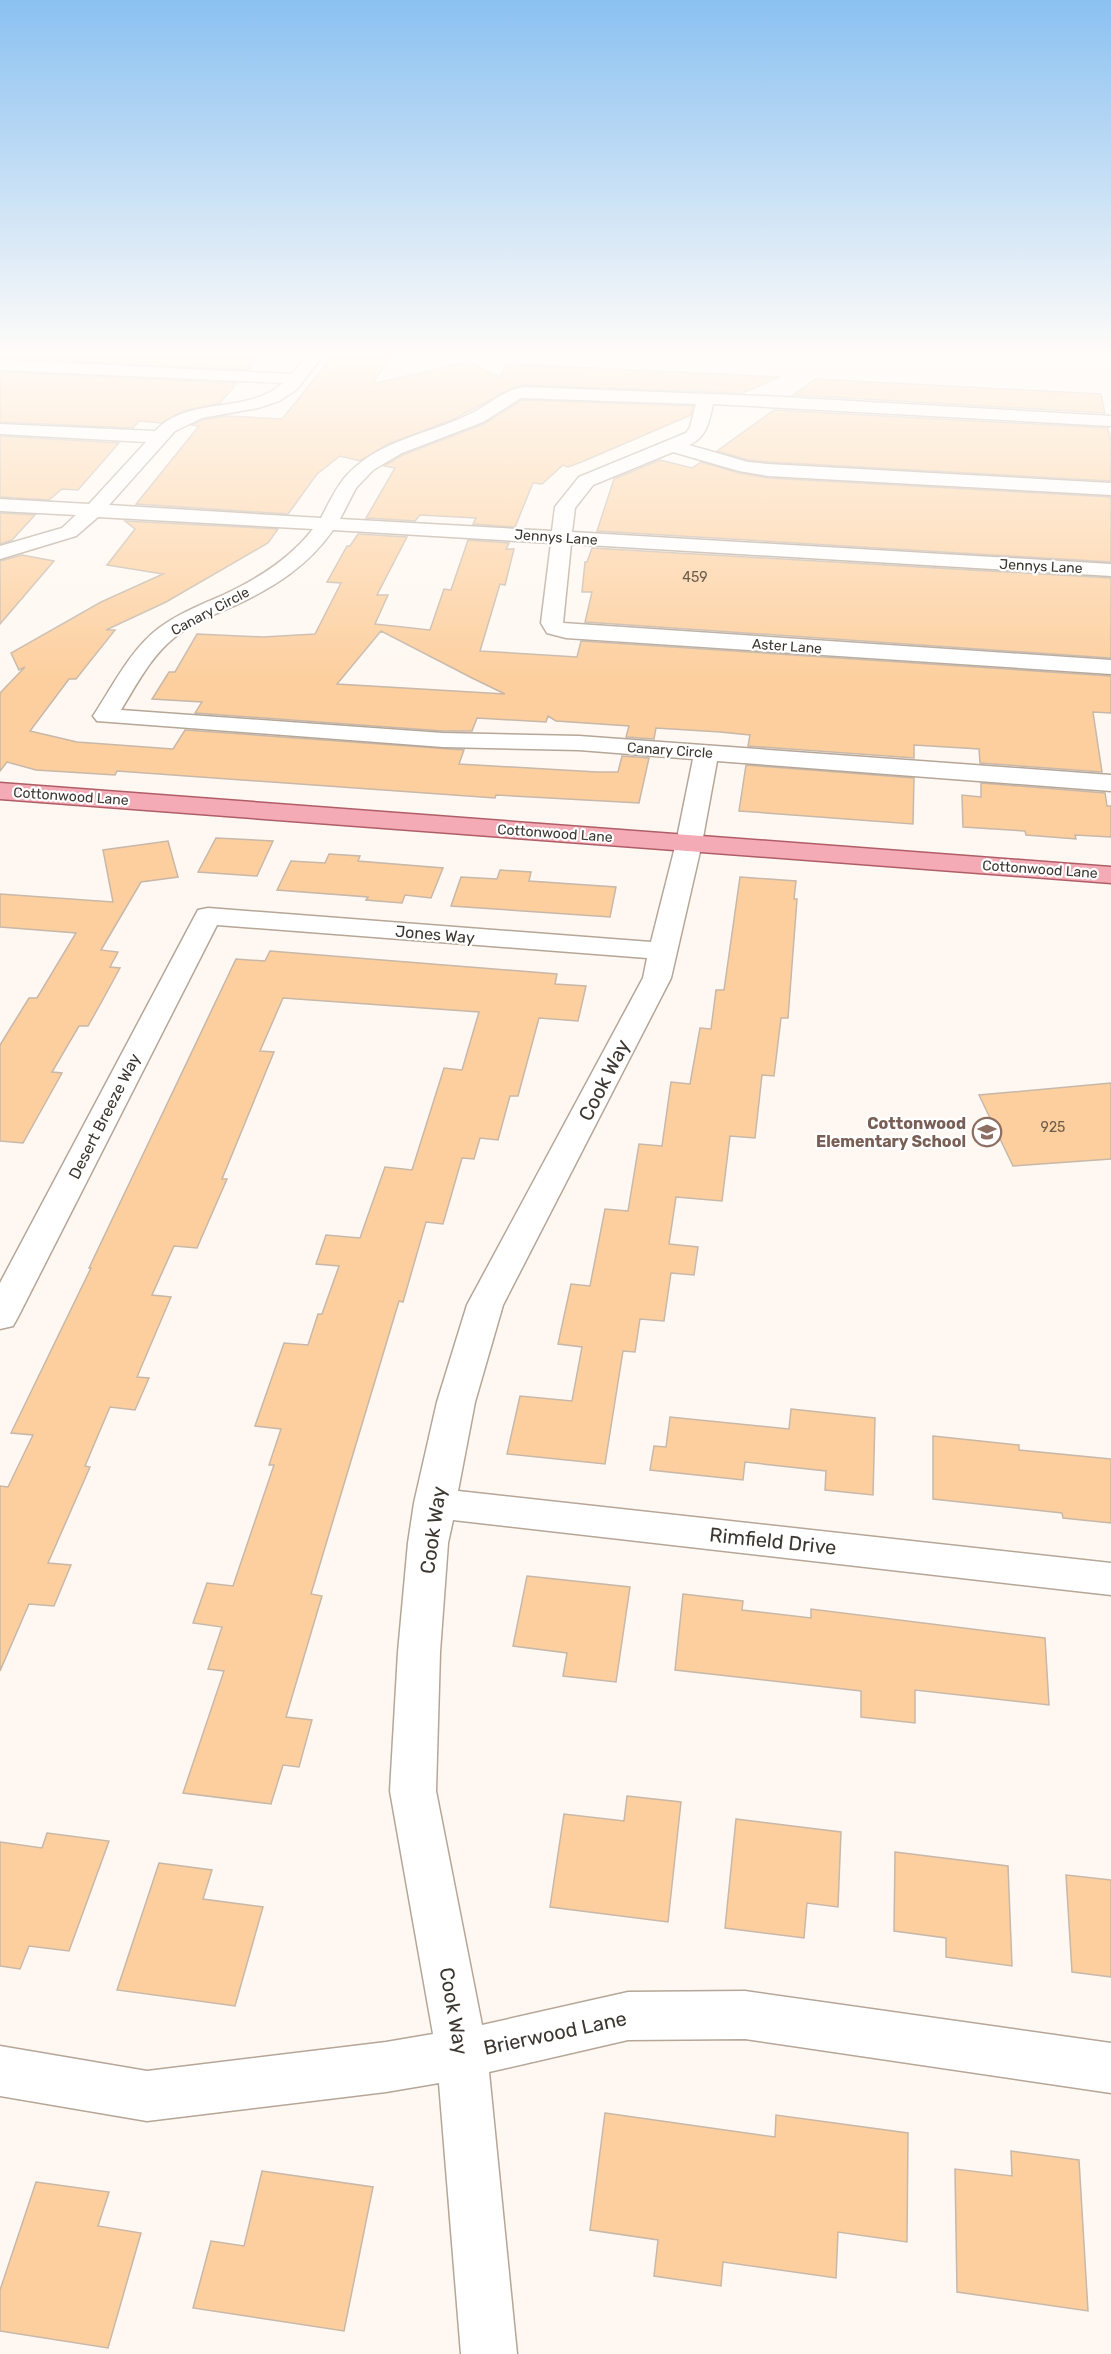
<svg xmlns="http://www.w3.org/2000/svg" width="1111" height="2354" viewBox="0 0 1111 2354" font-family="Rubik,sans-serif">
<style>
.building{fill:#fdcf9e;stroke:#c7b8a9;stroke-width:1.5;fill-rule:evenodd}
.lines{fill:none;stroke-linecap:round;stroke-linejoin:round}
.minor-casing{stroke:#b5a698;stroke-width:3}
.major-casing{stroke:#af5e68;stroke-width:3}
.minor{fill:#fff;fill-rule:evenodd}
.major{fill:#f4abb6;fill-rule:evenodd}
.labels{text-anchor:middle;stroke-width:4.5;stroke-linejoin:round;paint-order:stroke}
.far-street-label{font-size:14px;fill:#3c3730;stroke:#fff}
.number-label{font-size:14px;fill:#6c5d4c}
.street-label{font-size:16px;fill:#3c3730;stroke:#fff}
.education-label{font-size:16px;font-weight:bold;fill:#785e54;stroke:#fff;text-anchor:end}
.near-street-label{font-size:20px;fill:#3c3730;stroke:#fff}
</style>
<rect width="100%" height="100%" fill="#fff8f2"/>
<path class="building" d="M0 351H119L260 356 248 370 0 358Z
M337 351H395L372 384 467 362 500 377 506 364 780 377 743 393 522 385 508 390 454 419 388 444 360 461 340 456 317 474 288 514 136 504 199 426 192 425 203 420 226 416 282 419Z
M0 372 237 383 220 403 183 411 161 423 139 421 133 428 0 422Z
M816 379 1101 394 1105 413 793 395Z
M522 400 693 406 691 415 584 461 568 467 563 465 542 484 533 483 515 527 473 524 476 518 420 515 415 521 366 518 395 468 384 466 403 455 484 424Z
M774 410 1108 428 1111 442V481L768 462 748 460 717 451Z
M0 436 119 443 78 490 62 489 49 500 0 497Z
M660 460 692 468 701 462 739 473 768 478 1111 497V562L597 531 614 479Z
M0 513 35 515 12 540 0 544Z
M125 521 278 529 268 543 166 602 106 630H115L76 679H69L30 731 77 742 173 749 185 730 464 750 459 764 597 772H618L622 756 649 758 639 803 496 795 495 798 117 771 115 775 36 770 7 762 0 771V693L25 667 19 670 11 653 101 602 163 574 107 565 135 529Z
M358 534 407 537 377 595H388L375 624 430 630 444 589 451 590 468 540 509 543 506 549H514L505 585 500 584 480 651 577 657 581 641 1111 676V713L1093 712 1102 772 980 763 979 749 914 745V758L748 746 750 735 720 732 656 728 654 739 626 737 629 726 556 721 548 716 546 722 477 718 472 731H443L195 713 202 702 152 699 169 672H175L197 634 263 637 315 634 341 583 327 582 347 546H350ZM381 631 472 678 505 694 337 684Z
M592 548 1111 578V658L585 622 592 592H582L585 562H587Z
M22 555 54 561 0 624V561Z
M746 765 914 778 913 824 739 811Z
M981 783 1105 793 1107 806H1111V837L1075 835 1076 839 1026 835 1025 831 963 827 962 795 981 797Z
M216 838 273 841 257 876 198 872Z
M168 841 178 877 141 882 101 950 118 952 110 967 120 968 101 1003 88 1026H79L52 1072 62 1073 23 1143 0 1141V1045L29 998H37L76 933 0 927V894L113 902 103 850Z
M329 854 360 856 358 861 443 868 431 898 405 895 402 903 366 900 368 897 277 890 291 861 325 863Z
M500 870 531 872 529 881 616 887 610 917 451 906 461 877 497 879Z
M740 877 796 881 794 899H797L788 1018H781L774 1076 762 1075 755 1138 730 1136 722 1201 676 1197 669 1244 698 1247 694 1275 671 1273 664 1321 640 1319 635 1352 623 1351 605 1464 507 1454 520 1396 572 1401 582 1347 558 1344 571 1284 590 1286 605 1209 628 1211 639 1144 662 1146 671 1082 690 1084 700 1028 711 1029 716 990H724Z
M270 951 557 974 555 984 586 986 578 1021 539 1018 518 1096H510L498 1140 480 1138 474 1159 462 1158 443 1224 426 1222 403 1302 399 1301 311 1594 322 1596 286 1717 312 1720 299 1767 283 1765 271 1804 183 1793 224 1671 208 1669 222 1627 193 1623 207 1583 233 1586 274 1465H269L281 1429 255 1426 284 1343 308 1345 318 1314H322L339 1266 316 1264 326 1235 360 1238 385 1167 412 1170 444 1068 462 1070 479 1012 283 998 260 1051 274 1052 222 1179H227L197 1248 174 1246 152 1295 171 1297 137 1377 149 1378 135 1410 110 1407 85 1466 90 1467 48 1563 71 1565 54 1606 29 1604 0 1671V1486L8 1487 33 1435 11 1433 91 1268H89L236 959 265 961Z
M1111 1083V1159L1013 1166 979 1095Z
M791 1409 875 1418 873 1495 825 1490 826 1471 745 1462 743 1480 650 1470 654 1446 666 1447 670 1417 789 1429Z
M933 1436 1019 1445V1450L1111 1459V1523L1063 1518 1062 1513 933 1499Z
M527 1576 630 1587 616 1682 563 1676 567 1653 513 1646Z
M683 1594 743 1601 742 1610 811 1618V1609L1045 1638 1049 1705 915 1690V1723L861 1717V1691L675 1670Z
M627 1796 681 1802 668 1922 550 1907 564 1814 624 1821Z
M736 1819 841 1832 838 1907 807 1903 804 1938 725 1928Z
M47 1833 109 1841 69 1951 29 1946 20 1969 0 1966V1842L42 1848Z
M895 1852 1008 1866 1012 1966 946 1957V1938L894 1931Z
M159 1863 212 1870 203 1899 263 1907 235 2006 117 1990Z
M1066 1875 1111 1880V1977L1072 1972Z
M605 2113 775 2137 776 2115 908 2133 907 2242 838 2232 836 2278 723 2262 721 2286 654 2276 658 2240 590 2230Z
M1011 2151 1079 2160 1088 2311 957 2292 955 2169 1012 2176Z
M262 2171 373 2187 344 2331 193 2308 211 2241 244 2246Z
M36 2182 109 2192 98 2226 141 2233 108 2348 0 2331V2290Z"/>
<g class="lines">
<g class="minor-casing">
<path id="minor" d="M311 351H327L296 390 279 401 258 408 202 418 175 431 109 505 321 518C329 503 336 487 347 475 379 440 430 434 470 414 489 405 502 391 523 387L765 396 1111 416V426L713 404C709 422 707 437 689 445L748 462 768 464 1111 483V495L768 476 739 471 673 452 593 485 575 508 572 532 1111 564V576L571 544 563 623 1111 660V674L566 638 547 633 541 623 551 543 333 530C308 566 274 587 236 605 215 614 193 623 175 637 151 656 137 684 121 710L443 733 579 736 1111 775V791L717 761 702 843 671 978 503 1305 475 1402 458 1491 1111 1563V1595L453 1520 448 1543 440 1652 436 1791 482 2025 628 1992 745 1991 1111 2043V2093L745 2039 628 2040 489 2072 517 2354H461L439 2083 386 2092 147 2121 0 2096V2046L147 2071 386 2042 433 2034 390 1791 398 1652 408 1543 414 1503 437 1402 467 1305 643 978 647 958 217 925 18 1317 13 1326 0 1329V1283L198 910 208 908 651 942 676 843 693 759 579 750 443 747 97 721 93 716C113 686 130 650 159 628 178 614 200 605 221 596 256 580 289 560 313 529L98 517 76 536 0 559V546L62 528 76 515 0 511V499L89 504 146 442 0 434V424L155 431C189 395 247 415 283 383L0 370V360L292 374ZM521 398 696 404 690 427 686 433 579 477 555 507 552 531 340 519 356 488 373 470 402 453 483 422Z"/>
</g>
<g class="major-casing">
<path id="major" d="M0 783 1111 867V883L0 799Z"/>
</g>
<use href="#minor" class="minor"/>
<use href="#major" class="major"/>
</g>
<linearGradient id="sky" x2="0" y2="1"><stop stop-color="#8ac1f1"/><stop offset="0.52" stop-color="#fffcf9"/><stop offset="1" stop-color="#fffcf9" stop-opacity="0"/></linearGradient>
<rect width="1111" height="680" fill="url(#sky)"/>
<defs>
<g id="school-ring" transform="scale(1.5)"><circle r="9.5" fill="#fff" stroke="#8d6e63" stroke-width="1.5"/><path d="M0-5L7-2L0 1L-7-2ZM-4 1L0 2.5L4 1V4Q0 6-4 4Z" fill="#8d6e63"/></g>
</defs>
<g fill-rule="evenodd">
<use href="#school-ring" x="987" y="1132"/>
</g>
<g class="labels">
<g class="far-street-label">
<text transform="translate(556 537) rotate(4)" y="5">Jennys Lane</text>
<text transform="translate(1041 566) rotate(3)" y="5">Jennys Lane</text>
<text transform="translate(210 611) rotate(-28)" y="5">Canary Circle</text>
<text transform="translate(787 646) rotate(4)" y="5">Aster Lane</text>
<text transform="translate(670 750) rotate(4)" y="5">Canary Circle</text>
<text transform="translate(71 796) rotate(4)" y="5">Cottonwood Lane</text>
<text transform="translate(555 833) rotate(4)" y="5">Cottonwood Lane</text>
<text transform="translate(1040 869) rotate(4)" y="5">Cottonwood Lane</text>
</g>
<g class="number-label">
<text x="695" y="582">459</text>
<text x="1053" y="1132">925</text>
</g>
<g class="street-label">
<text transform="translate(435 934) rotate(5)" y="6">Jones Way</text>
<text transform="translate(104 1116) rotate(-63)" y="6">Desert Breeze Way</text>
</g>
<g class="education-label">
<text x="966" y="1129">Cottonwood<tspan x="966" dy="18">Elementary School</tspan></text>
</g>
<g class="near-street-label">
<text transform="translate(604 1080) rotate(-63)" y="7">Cook Way</text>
<text transform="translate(433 1530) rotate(-82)" y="7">Cook Way</text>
<text transform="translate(773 1541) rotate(6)" y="7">Rimfield Drive</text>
<text transform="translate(454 2011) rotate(80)" y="7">Cook Way</text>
<text transform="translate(555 2033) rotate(-12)" y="7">Brierwood Lane</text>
</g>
</g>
</svg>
